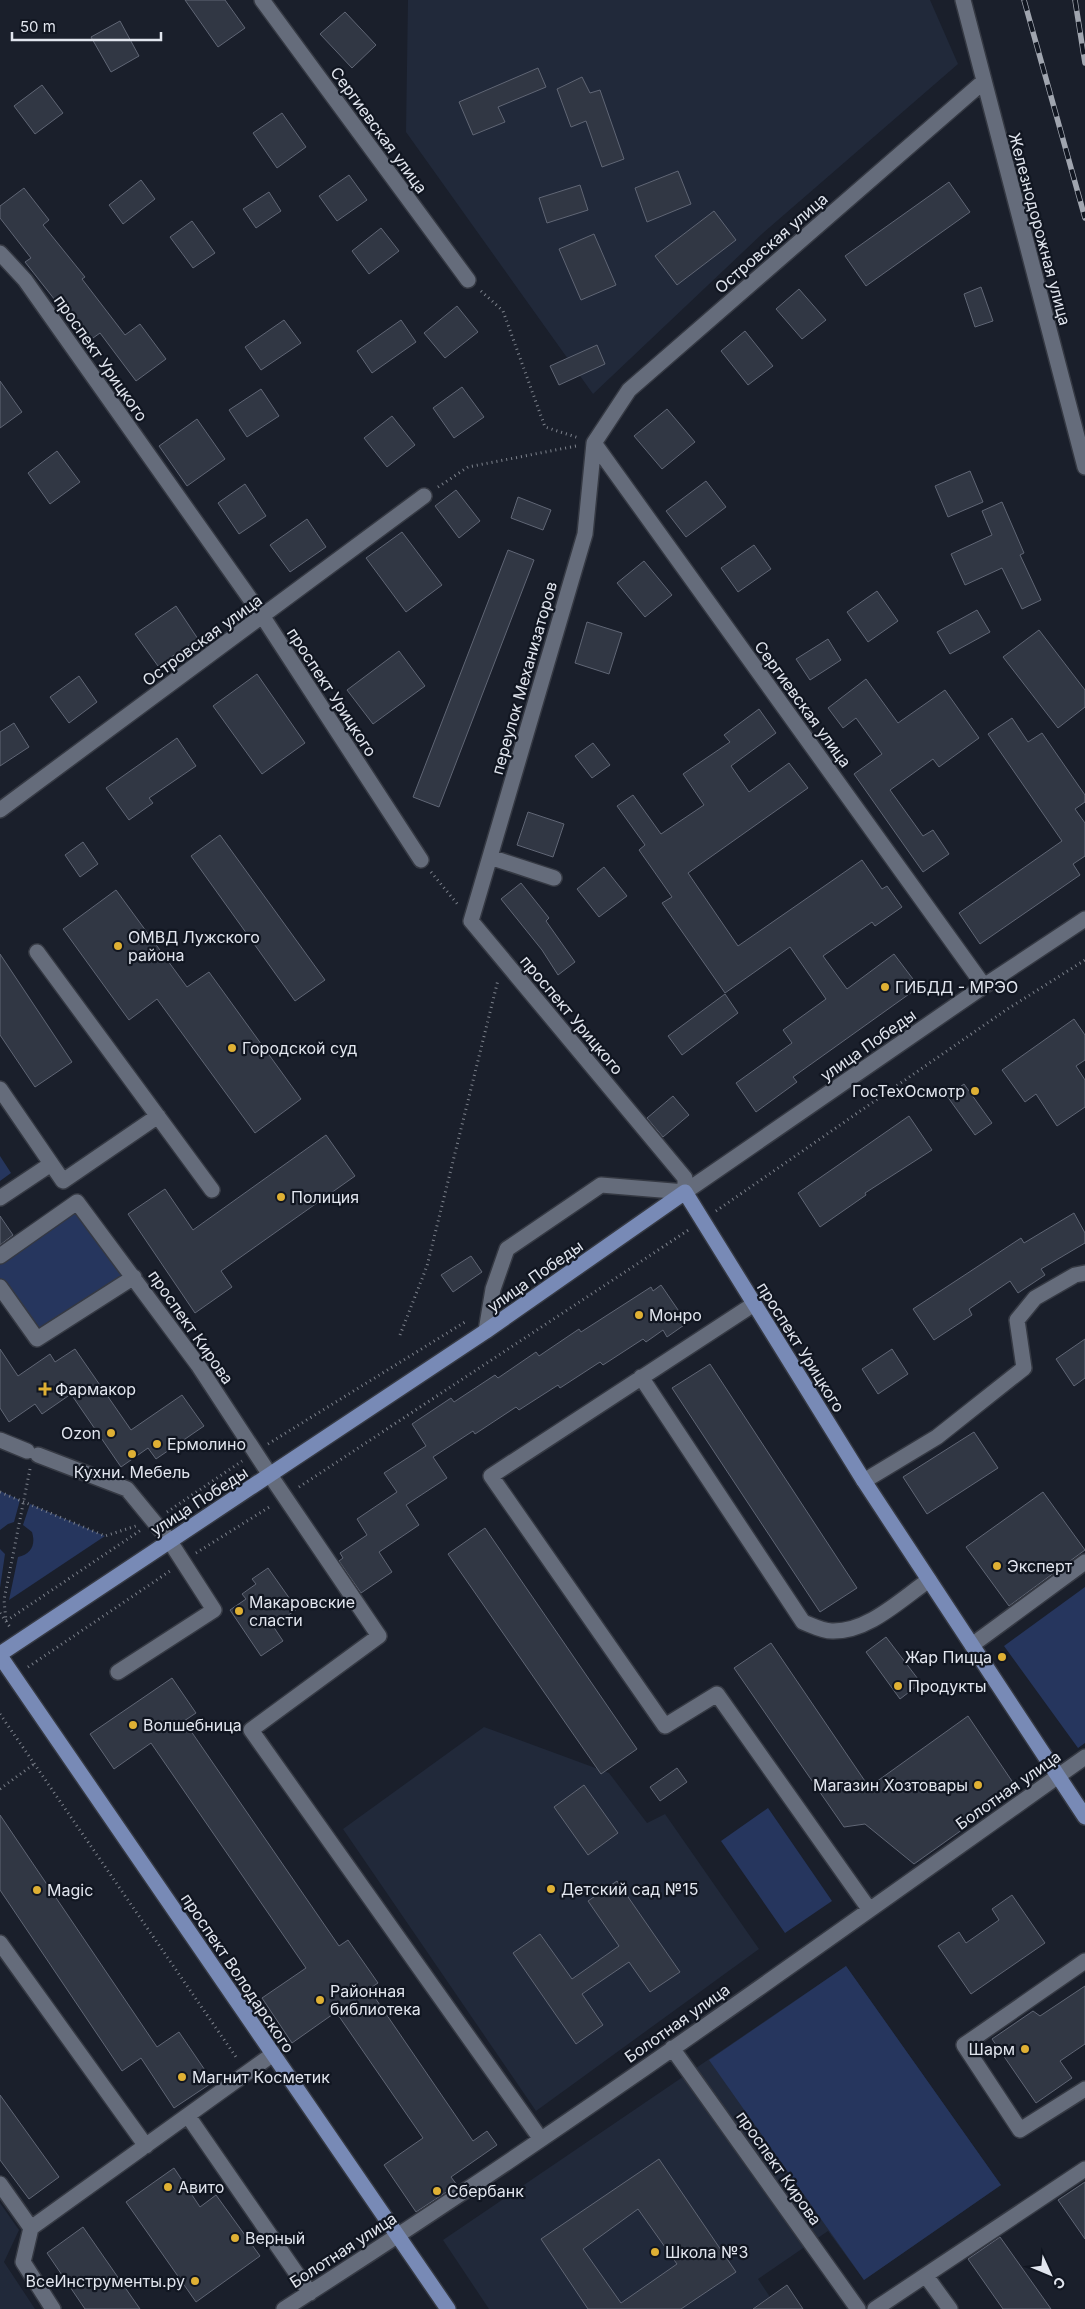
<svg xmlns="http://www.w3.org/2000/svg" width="1085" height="2309" viewBox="0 0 1085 2309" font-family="Inter,sans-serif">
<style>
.built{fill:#21293a}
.green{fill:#26365e}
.building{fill:#313744;stroke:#606675;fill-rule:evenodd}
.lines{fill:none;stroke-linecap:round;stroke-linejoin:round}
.minor-casing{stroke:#353943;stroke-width:18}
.major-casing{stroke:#353943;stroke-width:18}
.path{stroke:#7d828c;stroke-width:3;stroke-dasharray:1 4;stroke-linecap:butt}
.minor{stroke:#656c7b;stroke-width:15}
.major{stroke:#788ab6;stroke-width:15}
.rail-casing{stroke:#a0a5af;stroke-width:5.5}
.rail{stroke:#111621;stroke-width:4;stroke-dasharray:11;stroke-linecap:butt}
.poi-dot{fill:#dfb034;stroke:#111621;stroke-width:2}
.labels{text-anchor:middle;stroke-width:4.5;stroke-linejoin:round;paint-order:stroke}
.street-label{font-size:16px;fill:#e1e5ee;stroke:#111621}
.poi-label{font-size:16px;fill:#e1e5ee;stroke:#111621;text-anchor:start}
</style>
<rect width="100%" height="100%" fill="#1a1f2b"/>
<path class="built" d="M408 0H930L958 64 763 233 593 394 406 132Z
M484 1727 609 1773 647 1823 665 1814 759 1949 536 2111 343 1829Z
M846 1966 1001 2185 864 2280 828 2231 758 2279 770 2297 752 2309H489L443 2240Z
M0 2203 19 2230 4 2262 35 2309H0Z"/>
<path class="green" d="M0 1156 11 1173 0 1181Z
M77 1202 134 1277 37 1339 0 1287V1256Z
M0 1491 20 1500 14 1522 8 1524 0 1530Z
M30 1504 105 1536 9 1600 18 1557C31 1554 36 1545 32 1532L23 1525Z
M0 1549 5 1554 0 1588Z
M1085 1587V1743L1078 1748 1004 1646Z
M768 1808 832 1901 785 1933 721 1841Z
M846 1966 1001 2185 864 2280 709 2060Z"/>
<path class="building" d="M185 0H225L245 28 218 47Z
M345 12 376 45 352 68 320 34Z
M120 21 139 56 111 72 91 37Z
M538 68 546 87 498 107 505 122 473 135 459 102Z
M582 77 590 93 600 90 624 159 602 167 586 121 571 127 557 89Z
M42 85 63 113 35 134 14 106Z
M282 113 306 147 277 168 253 133Z
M678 171 691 204 647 222 635 188Z
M349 175 367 200 337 221 319 196Z
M141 180 155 199 123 224 109 205Z
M949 182 970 212 866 286 845 256Z
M580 185 588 210 547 223 539 198Z
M24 188 49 220 43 225 85 277 82 279 125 335 140 324 166 359 136 381 100 333 86 343 64 315 66 314 25 262 31 258 0 218V206Z
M269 192 281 211 256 228 243 209Z
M714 211 736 240 677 285 655 256Z
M192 221 215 253 193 268 170 237Z
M381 228 399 251 369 274 352 251Z
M594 234 616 285 581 300 559 249Z
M981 287 993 321 975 327 964 294Z
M799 289 826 320 802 339 776 309Z
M457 306 478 332 445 358 424 333Z
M284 320 301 343 261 370 245 347Z
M401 320 416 342 372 373 357 351Z
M745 331 773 366 748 385 721 351Z
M597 345 605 364 559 385 550 366Z
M0 381 22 412 0 428Z
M462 387 484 417 454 438 433 408Z
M261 389 279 416 247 437 229 410Z
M667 409 695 442 662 469 634 436Z
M392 416 415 445 387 467 364 438Z
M197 419 225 459 187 486 159 446Z
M57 451 80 482 50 504 28 473Z
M970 471 983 502 948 517 935 486Z
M706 481 726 507 686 537 666 511Z
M245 484 266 516 239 534 218 503Z
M456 490 480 521 459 538 435 506Z
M518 497 551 510 543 530 511 518Z
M1002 502 1024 553 1020 555 1041 600 1022 609 1002 568 965 585 951 554 992 535 982 511Z
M307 519 326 547 290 572 270 545Z
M402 532 442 585 406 612 366 558Z
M754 545 771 569 738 592 721 568Z
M508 550 534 560 439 807 413 797Z
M644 561 672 595 645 617 617 583Z
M877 591 898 621 868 642 847 612Z
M176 606 198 639 158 666 135 634Z
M977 610 990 632 950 654 937 632Z
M587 622 622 633 609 674 575 663Z
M1039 630 1085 690V707L1058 728 1003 657Z
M828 639 841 660 810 680 796 659Z
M399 651 425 686 373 724 347 690Z
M257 674 305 743 262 774 213 706Z
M79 676 97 702 69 723 50 697Z
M866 679 898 723 945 690 979 738 939 767 933 759 890 790 923 836 933 830 949 854 923 872 854 774 882 754 856 718 843 728 828 708Z
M759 709 776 733 731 766 749 792 789 763 808 788 688 873 738 946 862 860 882 889 887 886 902 907 875 926 872 922 823 956 847 989 894 954 919 987 793 1077 797 1082 756 1112 736 1083 792 1043 783 1030 826 999 790 947 725 993 662 903 672 897 639 850 645 845 617 806 633 795 661 834 704 805 683 774 730 742 724 735Z
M1012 718 1028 742 1042 733 1085 795V802L1075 809 1085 823V856L1073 864 1080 875 980 944 959 913 1062 841 988 734Z
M14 723 29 747 0 766V732Z
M177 738 196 766 149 798 153 803 129 820 106 788Z
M593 743 610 765 592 778 575 756Z
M528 812 564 824 553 857 517 845Z
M220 835 325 980 295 1001 191 856Z
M83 842 98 864 80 877 65 855Z
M604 867 627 896 599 917 577 889Z
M521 883 549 918 546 921 575 962 558 975 542 950 501 899Z
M116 890 187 987 209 972 301 1099 255 1133 157 999 129 1020 63 929Z
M0 954 72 1062 35 1087 0 1035Z
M725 994 738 1013 682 1055 668 1036Z
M1074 1019 1085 1035V1060L1076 1066 1085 1080V1107L1057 1126 1036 1094 1025 1102 1002 1070Z
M964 1084 992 1123 975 1135 947 1096Z
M673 1096 689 1115 663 1137 647 1118Z
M909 1116 932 1150 865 1193 866 1195 820 1227 798 1193Z
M326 1135 355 1176 221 1271 232 1287 195 1313 128 1214 165 1189 193 1230Z
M1074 1213 1085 1233V1243L1041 1269 1045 1275 1018 1293 1010 1281 969 1309 972 1315 934 1340 913 1309 1021 1238 1024 1243Z
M0 1216 13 1235 0 1245Z
M471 1256 482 1272 453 1292 441 1275Z
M661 1285 687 1323 667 1337 663 1330 646 1342 643 1339 603 1365 600 1362 560 1388 558 1385 519 1410 516 1407 475 1434 473 1431 433 1457 447 1478 406 1505 419 1525 379 1552 392 1572 361 1593 339 1561 343 1558 340 1553 367 1535 357 1519 397 1492 384 1473 426 1446 412 1424 451 1398 454 1402 495 1375 498 1378 536 1352 539 1356 579 1329 581 1332 651 1287 653 1291Z
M1085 1339V1378L1074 1386 1056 1359Z
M0 1349 18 1376 50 1354 55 1362 75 1349 131 1430 182 1395 204 1426 156 1459 148 1448 121 1467 71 1394 42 1414 35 1404 9 1422 0 1408Z
M892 1349 908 1374 878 1394 862 1369Z
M710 1364 857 1588 820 1612 672 1388Z
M974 1432 998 1468 927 1514 903 1477Z
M1043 1492 1085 1550 1009 1606 966 1547Z
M485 1528 637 1749 601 1774 448 1554Z
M268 1568 297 1609 273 1626 283 1641 261 1656 230 1610 246 1599 242 1594 256 1584 252 1579Z
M886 1637 921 1683 900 1699 866 1652Z
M771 1643 869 1787 968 1716 1018 1790 914 1864 865 1824 844 1827 734 1668Z
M172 1678 196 1713 184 1721 339 1946 348 1940 369 1970 378 1983 369 1989 473 2141 487 2131 497 2145 451 2177 457 2185 416 2212 384 2165 423 2138 336 2012 292 2043 262 1998 306 1968 151 1743 114 1769 90 1734Z
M677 1768 687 1782 660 1801 650 1787Z
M584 1785 618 1833 588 1855 554 1807Z
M0 1815 157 2047 179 2032 213 2082 174 2108 141 2058 122 2071 0 1890Z
M617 1881 680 1972 650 1992 629 1962 582 1994 603 2025 576 2044 513 1953 540 1934 572 1979 619 1946 588 1901Z
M1012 1895 1045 1943 971 1994 938 1946 959 1932 966 1943 999 1920 992 1909Z
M1085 1986V2044L1060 2061 1072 2078 1036 2103 992 2039 1033 2011 1040 2016Z
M0 2095 59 2177 29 2199 0 2160Z
M659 2159 736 2272 681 2309H588L541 2239ZM638 2209 677 2264 621 2303 583 2249Z
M174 2168 200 2207 216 2195 260 2256 196 2302 126 2202Z
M1085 2182V2239L1058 2200Z
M83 2227 140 2309H85L47 2253Z
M1000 2237 1051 2309H1003L968 2259Z
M787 2285 803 2309H753Z"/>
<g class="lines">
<g class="minor-casing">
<path id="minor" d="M262 0 468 280
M963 0 1085 467
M0 253 25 280 263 617 421 860
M594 443 984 986
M0 810 424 496
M490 857 554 878
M37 952 212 1190
M0 1089 63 1181 158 1116
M685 1192V1178L471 921 585 534 594 443 629 390 983 82
M685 1192 984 986 1085 919
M0 1198 51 1164
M0 1256 77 1202 198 1365 270 1475 379 1636 251 1730 540 2138
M0 1287 37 1339 134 1277
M754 1304 491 1476 665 1726 717 1694 869 1909
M486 1331 493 1289 507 1249 601 1185 685 1192
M641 1377 803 1622C811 1625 822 1631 832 1631 868 1632 900 1600 929 1580
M0 1440 27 1451
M38 1455 127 1489 169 1540 214 1610 118 1672
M864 1481 937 1437 1024 1368 1017 1320 1035 1298 1075 1275 1085 1273
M972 1645 1085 1562
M0 1943 146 2146
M1085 1961 964 2045 1020 2130 1085 2089
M672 2048 858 2309
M188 2116 310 2293
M0 2184 31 2228 23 2262 53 2309
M31 2228 273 2054
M926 2276 950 2309
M284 2309C558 2135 821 1944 1085 1757
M875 2309 1085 2169"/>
</g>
<g class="major-casing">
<path id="major" d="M0 1654 486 1331 685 1192 864 1481 1085 1817
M0 1656 448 2309"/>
</g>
<path class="path" d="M481 291 503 311 545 427 579 438
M438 487 468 467 576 446
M431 872 459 906
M716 1211 1006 1010 1085 960
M400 1335 427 1266 498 980
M268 1444 465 1322
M30 1469 4 1600 6 1621 141 1530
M299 1487 690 1229
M0 1492 105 1536 136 1526
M167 1512 242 1461
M196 1553 271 1506
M0 1613 10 1627
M28 1667 170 1571
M0 1714 238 2060
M0 1789 34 1764"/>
<use href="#minor" class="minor"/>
<use href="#major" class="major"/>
<g class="rail-casing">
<path id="rail" d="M1024 0 1085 218
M1075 0 1085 63"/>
</g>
<use href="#rail" class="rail"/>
</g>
<g class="poi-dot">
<circle cx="118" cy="946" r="5"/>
<circle cx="885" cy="987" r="5"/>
<circle cx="232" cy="1048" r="5"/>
<circle cx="975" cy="1091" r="5"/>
<circle cx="281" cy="1197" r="5"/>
<circle cx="639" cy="1315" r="5"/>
<path d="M42.5 1381.5h5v5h5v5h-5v5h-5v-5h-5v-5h5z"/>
<circle cx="111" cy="1433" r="5"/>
<circle cx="157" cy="1444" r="5"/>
<circle cx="132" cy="1454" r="5"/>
<circle cx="997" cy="1566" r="5"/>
<circle cx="239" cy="1611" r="5"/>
<circle cx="1002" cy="1657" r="5"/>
<circle cx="898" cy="1686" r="5"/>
<circle cx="133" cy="1725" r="5"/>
<circle cx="978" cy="1785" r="5"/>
<circle cx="551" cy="1889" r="5"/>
<circle cx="37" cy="1890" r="5"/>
<circle cx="320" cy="2000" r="5"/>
<circle cx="1025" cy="2049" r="5"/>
<circle cx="182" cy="2077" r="5"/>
<circle cx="168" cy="2187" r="5"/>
<circle cx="437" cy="2191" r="5"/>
<circle cx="235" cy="2238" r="5"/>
<circle cx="655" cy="2252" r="5"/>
<circle cx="195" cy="2281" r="5"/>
</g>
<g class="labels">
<g class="street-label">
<text transform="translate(379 130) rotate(54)" y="6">Сергиевская улица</text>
<text transform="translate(1040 229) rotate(75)" y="6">Железнодорожная улица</text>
<text transform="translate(771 243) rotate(-41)" y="6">Островская улица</text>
<text transform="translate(101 358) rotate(55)" y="6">проспект Урицкого</text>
<text transform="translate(202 640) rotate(-36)" y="6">Островская улица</text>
<text transform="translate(524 678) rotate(-74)" y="6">переулок Механизаторов</text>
<text transform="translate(332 692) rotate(57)" y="6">проспект Урицкого</text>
<text transform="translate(803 704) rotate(54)" y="6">Сергиевская улица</text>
<text transform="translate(572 1015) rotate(50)" y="6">проспект Урицкого</text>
<text transform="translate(868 1045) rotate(-35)" y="6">улица Победы</text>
<text transform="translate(535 1276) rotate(-35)" y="6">улица Победы</text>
<text transform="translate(191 1327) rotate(55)" y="6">проспект Кирова</text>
<text transform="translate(801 1347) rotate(58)" y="6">проспект Урицкого</text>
<text transform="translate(199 1501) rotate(-33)" y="6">улица Победы</text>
<text transform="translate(1008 1790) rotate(-35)" y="6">Болотная улица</text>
<text transform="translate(238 1973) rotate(56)" y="6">проспект Володарского</text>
<text transform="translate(677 2023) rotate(-35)" y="6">Болотная улица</text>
<text transform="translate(779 2168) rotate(55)" y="6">проспект Кирова</text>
<text transform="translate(343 2250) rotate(-33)" y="6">Болотная улица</text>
</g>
<g class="poi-label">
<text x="128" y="943">ОМВД Лужского<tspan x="128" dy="18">района</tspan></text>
<text x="895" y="993">ГИБДД - МРЭО</text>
<text x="242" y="1054">Городской суд</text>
<text x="965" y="1097" text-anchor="end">ГосТехОсмотр</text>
<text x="291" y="1203">Полиция</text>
<text x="649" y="1321">Монро</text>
<text x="55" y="1395">Фармакор</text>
<text x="101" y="1439" text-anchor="end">Ozon</text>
<text x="167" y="1450">Ермолино</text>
<text x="132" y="1478" text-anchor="middle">Кухни. Мебель</text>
<text x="1007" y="1572">Эксперт</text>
<text x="249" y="1608">Макаровские<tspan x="249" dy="18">сласти</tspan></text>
<text x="992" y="1663" text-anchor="end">Жар Пицца</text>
<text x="908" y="1692">Продукты</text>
<text x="143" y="1731">Волшебница</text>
<text x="968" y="1791" text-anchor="end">Магазин Хозтовары</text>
<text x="561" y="1895">Детский сад №15</text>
<text x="47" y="1896">Magic</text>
<text x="330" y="1997">Районная<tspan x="330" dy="18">библиотека</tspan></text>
<text x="1015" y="2055" text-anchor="end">Шарм</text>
<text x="192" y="2083">Магнит Косметик</text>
<text x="178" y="2193">Авито</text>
<text x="447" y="2197">Сбербанк</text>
<text x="245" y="2244">Верный</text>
<text x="665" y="2258">Школа №3</text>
<text x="185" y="2287" text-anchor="end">ВсеИнструменты.ру</text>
</g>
</g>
<g transform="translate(1050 2274) rotate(134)" stroke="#111621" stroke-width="4" paint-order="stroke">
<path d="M0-4L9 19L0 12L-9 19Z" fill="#e1e5ee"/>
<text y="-8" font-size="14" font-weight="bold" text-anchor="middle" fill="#e1e5ee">С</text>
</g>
<path d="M12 32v8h149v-8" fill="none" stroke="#e1e5ee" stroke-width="2.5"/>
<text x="20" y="32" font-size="15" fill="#e1e5ee" stroke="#111621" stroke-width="4" paint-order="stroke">50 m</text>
</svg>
